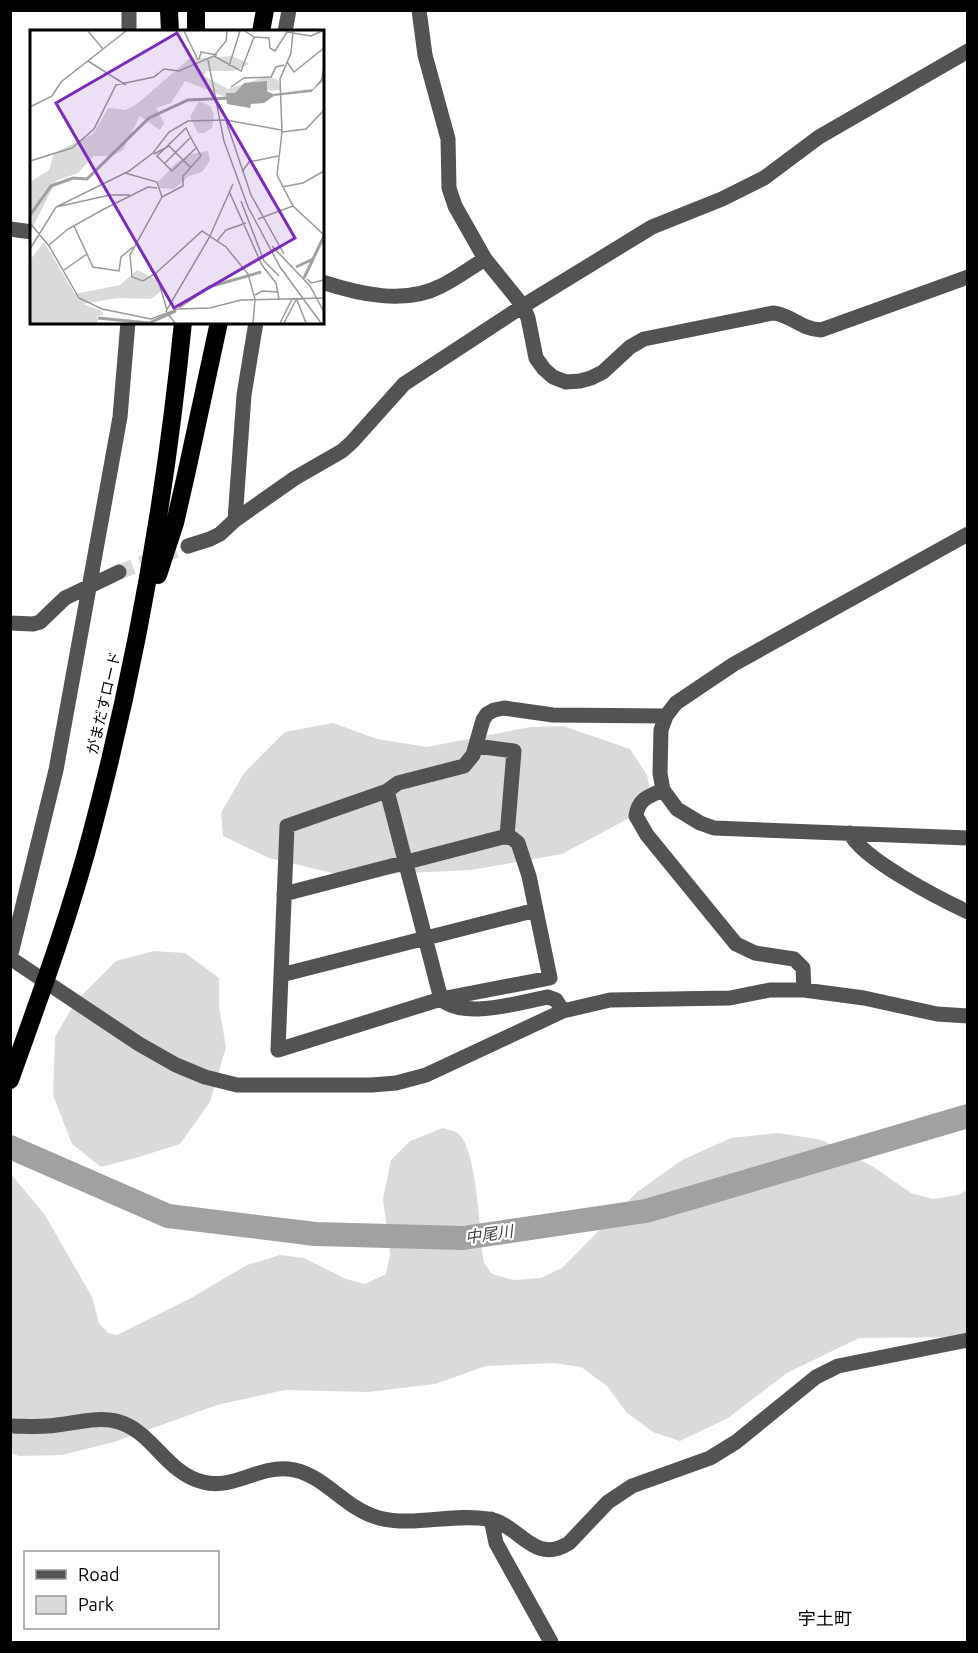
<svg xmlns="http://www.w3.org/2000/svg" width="978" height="1653" viewBox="0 0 978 1653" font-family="Ubuntu,'Noto Sans JP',sans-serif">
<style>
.green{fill:#dadada}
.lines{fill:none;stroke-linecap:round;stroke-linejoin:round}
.river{stroke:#a1a1a1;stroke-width:24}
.minor-tunnel{stroke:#d9d9d9;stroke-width:15;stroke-dasharray:15 8;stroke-linecap:butt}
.minor{stroke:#535353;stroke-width:15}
.highway{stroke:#000;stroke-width:18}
.labels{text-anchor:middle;stroke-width:4.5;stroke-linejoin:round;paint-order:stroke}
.street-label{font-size:15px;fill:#000;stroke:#fff}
.water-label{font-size:16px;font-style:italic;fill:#424242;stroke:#fff}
.quarter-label{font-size:18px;fill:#000;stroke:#fff}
.inset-river{fill:none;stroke:#a1a1a1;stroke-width:3}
.inset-road{fill:none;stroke:#999;stroke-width:1.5}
.view{fill:#7b2cbf;fill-opacity:0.15;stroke:#7b2cbf;stroke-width:3}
.inset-edge{fill:none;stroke:#000;stroke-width:3}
</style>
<rect width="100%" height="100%" fill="#fff"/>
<path class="green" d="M333 723 377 739 427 747 530 727 563 726 630 749 647 775 651 794 633 816 562 854 471 870 345 876 269 858 223 836 221 813 244 773 285 732Z
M154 951 185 953 219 978V1006L226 1047 210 1102 180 1144 139 1157 101 1167 72 1144 53 1095 55 1037 76 1001 116 961Z
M443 1128C449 1130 456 1131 460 1135 478 1157 479 1232 484 1263L492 1274 514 1280 541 1278 562 1268 637 1192 682 1160 731 1138 778 1133 822 1140 872 1166 911 1193 933 1199 958 1195 967 1190V1337L859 1338 787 1373 728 1418 680 1441 653 1432 627 1413 607 1386 581 1367 554 1363 486 1366 435 1384 368 1392 285 1390 217 1405 114 1442 62 1455 19 1456 10 1453V1173L45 1215 92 1297 99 1323 108 1333 117 1335 191 1298 247 1265 280 1255 304 1258 346 1279 365 1284 386 1274 390 1254 383 1199 391 1160 410 1141Z"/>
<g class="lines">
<path class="river" d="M10 1147 168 1216 315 1234 463 1238 646 1211 968 1116"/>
<path class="minor-tunnel" d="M119 572 188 546"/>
<path class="minor" d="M129 10V32
M419 10 425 55 448 139 449 188 455 206 485 259 523 306 528 318 536 358 544 369 553 377 566 382 580 381 591 378 603 372 630 347 644 339 773 313C790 314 800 329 821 330L968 277
M285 32 289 10
M10 229 32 232
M322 282C359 294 405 305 441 286 456 279 470 268 485 259
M235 520 244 395 256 322
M968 534 734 664 676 703 666 716 661 730 660 773 663 790 677 809 700 823 714 828 968 838
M188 546 210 539 220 534 235 520 295 478 342 451 352 442 404 384 523 306 652 227 722 199 764 178 819 137 968 51
M10 623 33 624 40 622 65 598 119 572
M476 746 514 751 507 836
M663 790C649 796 638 799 636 816L647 835 736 944 755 953 794 959 803 968 804 990
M387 791 441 999C465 1020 520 1002 548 997L556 1000 563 1011
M850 833C862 859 940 899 968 912
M284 894 503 837 512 838 518 843 529 876 550 978 441 999 278 1050 287 826 387 791 398 783 464 766 473 755 483 720 487 714 494 710 504 708 553 715 666 716
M10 958 139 1044 176 1065 205 1077 237 1085H372L396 1083 426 1075 563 1011 610 1000 730 998 770 990H804L864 998 937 1014 968 1016
M10 958 56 770 120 417 128 322
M281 975 536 910
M10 1426C23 1426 35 1427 47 1426 70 1425 97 1415 119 1422 153 1432 166 1473 203 1482 233 1490 258 1466 288 1469 323 1472 344 1509 379 1518 415 1527 452 1513 488 1519 519 1523 533 1566 569 1543L608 1502 632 1486 710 1458 736 1442 816 1377 838 1366 968 1340
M491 1519 496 1543 551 1642"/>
<path class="highway" d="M169 10 170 32
M196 10V32
M261 32 265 10
M158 575 175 523 186 475 219 322
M10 1080C39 999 69 918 91 835 136 667 166 495 183 322"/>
</g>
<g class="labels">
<g class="street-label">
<text transform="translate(104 703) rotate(-77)" y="5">がまだすロード</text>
</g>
<g class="water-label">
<text transform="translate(489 1234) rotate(-8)" y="6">中尾川</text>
</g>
<g class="quarter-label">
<text x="825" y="1625">宇土町</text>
</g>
</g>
<g transform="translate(30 30)">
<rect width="294" height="294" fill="#fff"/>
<path d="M202 26 220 34 203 41H176L174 46 198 59 238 46 248 50 251 60 231 61 205 71 155 51 141 73 126 78 134 93 130 100 110 86 93 120 82 126H64L48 143 26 151 0 203V152L19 140 24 123 63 104 78 78 95 80 107 74 159 29ZM169 71 180 76 184 84 182 98 174 103H168L160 87ZM178 121 180 130 172 142 159 146 144 159 130 158 128 152 145 134 160 124ZM14 212 45 264 90 255 107 240 132 253V260L121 269 87 268 53 274 72 281 73 285 67 286 68 293H0V230Z" fill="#dadada"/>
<path d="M294 30V50L281 62 244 66 234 73 221 74 220 78 197 74 196 63H205L214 53 237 51V61L243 64 283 59 291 49Z" fill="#a1a1a1"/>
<path class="inset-river" d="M0 185 21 156 43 148 57 149 119 88 158 70 201 68M266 237 283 229M274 248 294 206M149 277 179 257 231 242M68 288 119 293 146 281"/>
<path class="inset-road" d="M58 1 73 19M154 1 168 30M215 1 224 7 239 8 240 18 245 21 257 2 281 6 292 1M263 1 261 23 250 49 252 102 247 145 263 176 294 205M184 26 211 41 224 7M169 29 171 22 187 25M178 30 194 111 218 177 250 237 291 293M58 31 96 55M257 32 264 42 294 18M199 36 210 1M201 57 214 48 241 47 246 37 254 35M0 77 22 66 31 52 96 1M196 91 221 165 254 224M252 102 276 99 294 80M124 124 139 116 161 138M0 131 42 118 64 99 86 55 124 47 134 39 149 41 184 26 196 11 197 1M134 134 160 108M212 142 219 132 248 126M95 143 127 152 132 167 100 225 102 247 113 251 126 243 172 201 196 217 218 244 225 269 223 293M252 157 273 153 294 141M199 161 232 235 246 253 249 269M132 167 153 156V146L171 126 161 108 156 98 127 126 142 141 166 118M211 171 234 231 249 246M26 177 80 165H100M228 189 263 176M0 193 19 216 49 268 72 279 121 289 148 279 180 278 211 270 294 268M44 196 63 237 89 241 91 227 103 217M187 211 196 200 216 193M19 215 38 199 74 179 118 157 127 158M242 216 280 256 294 282M0 219 26 177 99 141 123 123 139 102 158 91 196 90 251 100M34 240 57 224M126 243 137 280M277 249 281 253 294 250M225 265 232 261 248 262M267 270 276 293M145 293 136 281 179 208 203 154M250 293 262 269M254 293 267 268"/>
<path class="view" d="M147 3 265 208 144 278 26 73Z"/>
<rect width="294" height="294" class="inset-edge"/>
</g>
<rect width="978" height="1653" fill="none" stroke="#000000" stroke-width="24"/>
<rect x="24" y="1551" width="195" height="78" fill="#ffffff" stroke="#999999" stroke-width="1.5"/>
<rect x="36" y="1570" width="30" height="9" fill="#535353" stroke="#999999" stroke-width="1.5"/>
<text x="78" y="1581" font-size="18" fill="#000000">Road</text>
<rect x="36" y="1596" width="30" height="18" fill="#dadada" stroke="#999999" stroke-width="1.5"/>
<text x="78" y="1611" font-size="18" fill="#000000">Park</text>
</svg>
